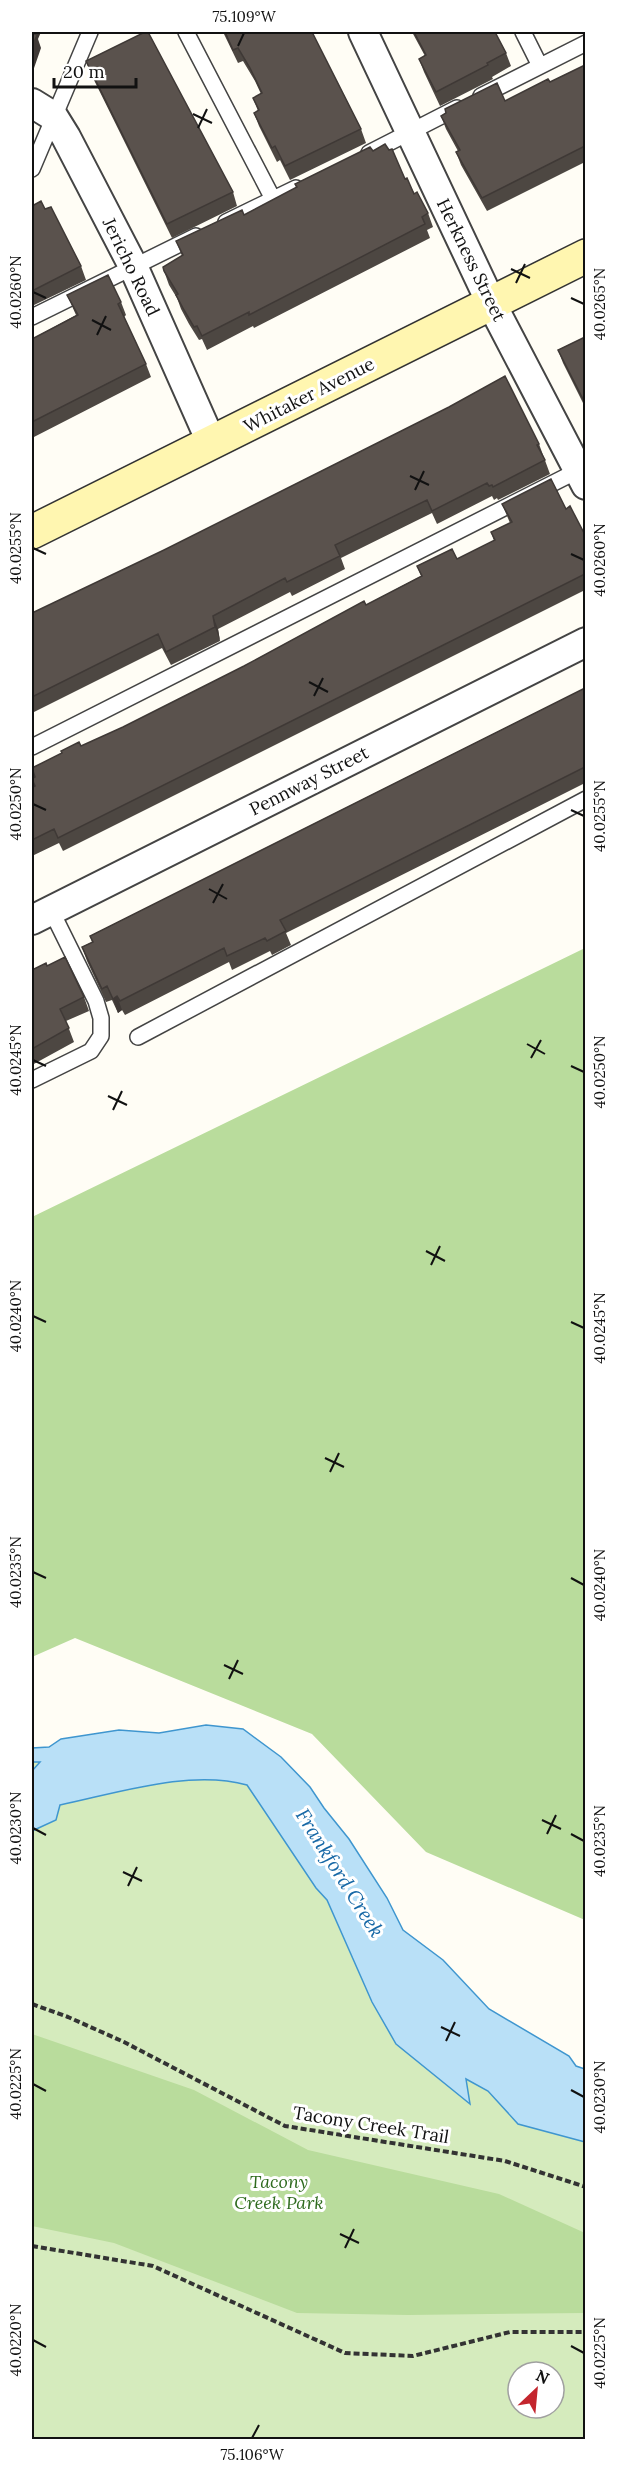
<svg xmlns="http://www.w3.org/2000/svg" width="617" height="2471" viewBox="0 0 617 2471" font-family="Lora,serif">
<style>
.green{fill:#d5ebbd;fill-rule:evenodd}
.forest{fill:#b9dc9c}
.water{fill:#b9e0f7;stroke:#3f96cf;stroke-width:1.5}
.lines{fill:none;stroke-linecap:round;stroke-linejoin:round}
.service-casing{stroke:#444;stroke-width:18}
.minor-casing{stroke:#444;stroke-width:32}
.secondary-casing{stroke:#333;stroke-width:36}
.path{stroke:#333;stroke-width:4;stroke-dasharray:6 3;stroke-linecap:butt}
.service{stroke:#fff;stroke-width:15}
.minor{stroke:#fff;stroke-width:28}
.secondary{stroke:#fff6b0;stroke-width:33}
.wall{fill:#4d4742}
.shaded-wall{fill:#3f3936}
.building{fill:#5a524d;stroke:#3f3936;stroke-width:1.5}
.ticks{fill:none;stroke:#111;stroke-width:2}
.labels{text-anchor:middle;stroke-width:6;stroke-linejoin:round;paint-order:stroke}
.street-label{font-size:18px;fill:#111;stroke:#fff}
.park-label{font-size:18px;font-style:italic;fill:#2f6b1f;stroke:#fff}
.water-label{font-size:20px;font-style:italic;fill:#1768a6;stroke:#fff}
.neatline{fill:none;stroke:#111;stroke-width:2}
.ticks-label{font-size:15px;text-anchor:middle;fill:#111}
</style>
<rect width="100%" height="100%" fill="#fffdf5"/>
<path class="green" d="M243 1745 429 1994 585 2107V2439L32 2440V1758ZM518 2372H554V2408H518Z"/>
<path class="forest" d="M585 948V1920L426 1852 312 1734 75 1638 32 1657V1217Z
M32 2034 194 2090 308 2150 499 2194 585 2233V2313L408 2315 297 2313 114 2243 32 2226Z"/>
<path class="water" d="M206 1725 243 1729 281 1757 310 1787 324 1808 349 1839 387 1898 403 1930 443 1960 489 2009 569 2056 576 2066 585 2069V2142L518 2124 488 2091 466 2079 470 2104 396 2044 372 2002 327 1900 316 1888 247 1785C190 1769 118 1793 60 1805L56 1820 32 1831V1771L40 1762H32V1748L49 1747 61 1739 119 1730 159 1733Z"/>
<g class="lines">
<g class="service-casing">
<path id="service" d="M186 32 273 199
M523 32 540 66
M481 96 586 43
M369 153 457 108
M32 169 90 32
M226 222 296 188
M32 317 196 236
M32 747 583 468
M138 1037 586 799
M32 1080 91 1051 101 1036V1018L96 1001 51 910"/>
</g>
<g class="minor-casing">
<path id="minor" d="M363 32 491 303 586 485
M32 103 53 116 66 137 133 266 212 444
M32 920 586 642"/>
</g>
<g class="secondary-casing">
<path id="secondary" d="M32 532 586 256"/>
</g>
<path class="path" d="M32 2004 68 2017 124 2042 285 2126 505 2161 586 2187
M32 2246 153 2266 345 2353 413 2356 510 2332H586"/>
<use href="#service" class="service"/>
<use href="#minor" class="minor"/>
<use href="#secondary" class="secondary"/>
</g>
<path class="wall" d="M223 32H312L361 129 366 143 290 180 280 160 277 162 259 126 254 113 258 111 253 98 261 94 255 81 243 61 238 63Z
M412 32H495L506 53 511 66 492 77 493 79 440 106 424 72 419 59 425 56Z
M86 61 233 192 237 206 172 238 91 74Z
M585 65V162L487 211 461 165 456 152 458 151 446 129 441 116 446 113 445 109 505 101 550 82Z
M373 151 405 179 428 213 433 227 427 230 430 238 254 328 253 326 207 350 202 339 199 340 189 324 181 309 177 298 169 285 164 271 182 256 176 241 244 215 296 188 295 184Z
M32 206 45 209 81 266 86 280 32 306Z
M67 295 121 302 126 315 124 317 146 364 151 377 32 438V339L76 315Z
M585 337V407L563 363 558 350Z
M539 444 550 474 498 500 497 498 494 500 492 496 437 524 432 513 341 558 345 569 292 596 290 592 218 629 220 641 171 665 162 648 32 713V613Z
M502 504 566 509 585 535V590L63 851 59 843 32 856V788L34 786 32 779 34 777 32 770 123 727 366 605 421 576 417 566 457 559 494 541 491 532 510 523Z
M585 688V783L286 933 291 945 272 955 270 951 232 970 229 962 125 1015 122 1010 118 1013 112 1000 106 1002 87 961 82 947 92 942 90 936Z
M47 966 84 997 89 1011 66 1021 74 1042 32 1065V970Z"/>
<path class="shaded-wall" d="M32 32H41L38 39 41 48 33 71 32 68Z
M213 616 218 629 220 641 215 627Z
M117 996 122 1010 118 1013 113 999Z"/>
<path class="building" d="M145 32H148L233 192 167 224 86 61Z
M225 32H312L361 129 285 166 275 146 272 148 254 113 259 110 253 98 262 93 250 68 238 48 233 50Z
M414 32H495L506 53 487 63 488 65 436 92 419 59 426 55Z
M32 33 37 35 32 47Z
M585 65V146L482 198 456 152 460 150 441 116 446 113 445 109 497 83 505 101 548 79 550 82Z
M385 144 389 150 392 149 405 179 407 178 414 194 417 192 428 213 422 217 425 224 249 315V312L202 336 197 326 194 327 184 310 176 295 178 294 164 271 163 267 183 255 176 241 242 210 244 215 297 187 295 184 370 147 373 151Z
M41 201 45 209 51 207 81 266 32 291V206Z
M108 275 121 302 118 304 146 364 32 422V339L78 315 67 295Z
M585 337V403L558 350Z
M505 376 539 444 537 445 545 460 493 487 492 485 489 486 487 483 432 511 427 500 335 545 340 556 287 582 285 578 213 616 215 627 166 652 158 634 32 697V613L164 550 449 407Z
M551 479 566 509 570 506 585 535V574L58 838 54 829 32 840V788L35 786 32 779 35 777 32 768 62 753 61 751 79 742 81 746 123 727 244 666 364 601 366 605 422 576 417 566 452 549 457 559 495 540 491 532 512 522 502 504Z
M585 688V767L280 920 286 931 267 941 265 938 227 956 224 948 120 1001 117 996 113 999 107 986 102 989 82 947 93 942 90 936Z
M65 957 84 997 60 1009 69 1028 32 1049V970L46 963 47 966Z"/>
<path class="ticks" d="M238 46 244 33M193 114 212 123M198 128 207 109M511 269 530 278M516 283 525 264M33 292 46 298M571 298 584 304M92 320 111 330M97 335 106 316M410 476 429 485M415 490 424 471M33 548 46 554M571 554 584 560M309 682 328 692M314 696 323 678M33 804 46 810M571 810 584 816M209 889 227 899M213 903 223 884M527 1044 545 1054M531 1058 541 1040M33 1060 46 1066M571 1066 584 1072M108 1096 127 1105M113 1110 122 1091M426 1251 445 1261M431 1265 440 1246M33 1316 46 1322M571 1322 584 1328M325 1458 344 1467M330 1472 339 1453M33 1572 46 1578M571 1578 584 1585M224 1665 243 1674M229 1679 238 1660M542 1820 561 1829M33 1828 46 1835M547 1834 556 1815M571 1834 584 1841M123 1872 142 1881M128 1886 137 1867M441 2027 460 2036M446 2041 455 2022M33 2084 46 2091M571 2090 584 2097M340 2234 359 2243M345 2248 354 2229M33 2340 46 2347M571 2346 584 2353M252 2438 259 2425"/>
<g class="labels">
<g class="street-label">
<text transform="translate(471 260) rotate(64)" y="6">Herkness Street</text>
<text transform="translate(131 267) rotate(64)" y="6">Jericho Road</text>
<text transform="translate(309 395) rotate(-27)" y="6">Whitaker Avenue</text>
<text transform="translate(309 781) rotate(-27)" y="6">Pennway Street</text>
<text transform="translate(371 2125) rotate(9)" y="6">Tacony Creek Trail</text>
</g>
<g class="park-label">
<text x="279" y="2188">Tacony<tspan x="279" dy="21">Creek Park</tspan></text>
</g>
<g class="water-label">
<text transform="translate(340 1873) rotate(58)" y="7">Frankford Creek</text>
</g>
</g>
<rect width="617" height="2471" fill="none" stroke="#ffffff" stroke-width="66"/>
<g transform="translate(536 2390) rotate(26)"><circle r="28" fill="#ffffff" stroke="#a0a0a0" stroke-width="1.5"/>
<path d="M0-4.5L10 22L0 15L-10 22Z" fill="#c4262e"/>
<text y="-9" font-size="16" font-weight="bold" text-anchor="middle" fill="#111111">N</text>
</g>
<path d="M54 78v9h82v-9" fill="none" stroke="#111111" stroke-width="3"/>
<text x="63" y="78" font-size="18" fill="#111111" stroke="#ffffff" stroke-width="4.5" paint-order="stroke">20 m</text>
<rect x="33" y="33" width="551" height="2405" class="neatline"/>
<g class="ticks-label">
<text x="244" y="22">75.109°W</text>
<text transform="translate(16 292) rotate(-90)" y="5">40.0260°N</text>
<text transform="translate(600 304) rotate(-90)" y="5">40.0265°N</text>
<text transform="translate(16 548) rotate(-90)" y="5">40.0255°N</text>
<text transform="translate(600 560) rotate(-90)" y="5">40.0260°N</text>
<text transform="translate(16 804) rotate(-90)" y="5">40.0250°N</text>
<text transform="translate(600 816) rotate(-90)" y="5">40.0255°N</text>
<text transform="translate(16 1060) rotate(-90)" y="5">40.0245°N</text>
<text transform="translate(600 1072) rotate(-90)" y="5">40.0250°N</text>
<text transform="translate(16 1316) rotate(-90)" y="5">40.0240°N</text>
<text transform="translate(600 1328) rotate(-90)" y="5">40.0245°N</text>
<text transform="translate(16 1572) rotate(-90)" y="5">40.0235°N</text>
<text transform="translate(600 1585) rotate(-90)" y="5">40.0240°N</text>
<text transform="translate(16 1828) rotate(-90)" y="5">40.0230°N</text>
<text transform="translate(600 1841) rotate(-90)" y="5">40.0235°N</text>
<text transform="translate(16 2084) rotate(-90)" y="5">40.0225°N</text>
<text transform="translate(600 2097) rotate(-90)" y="5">40.0230°N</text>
<text transform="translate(16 2340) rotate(-90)" y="5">40.0220°N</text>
<text transform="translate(600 2353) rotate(-90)" y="5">40.0225°N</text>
<text x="252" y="2460">75.106°W</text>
</g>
</svg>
